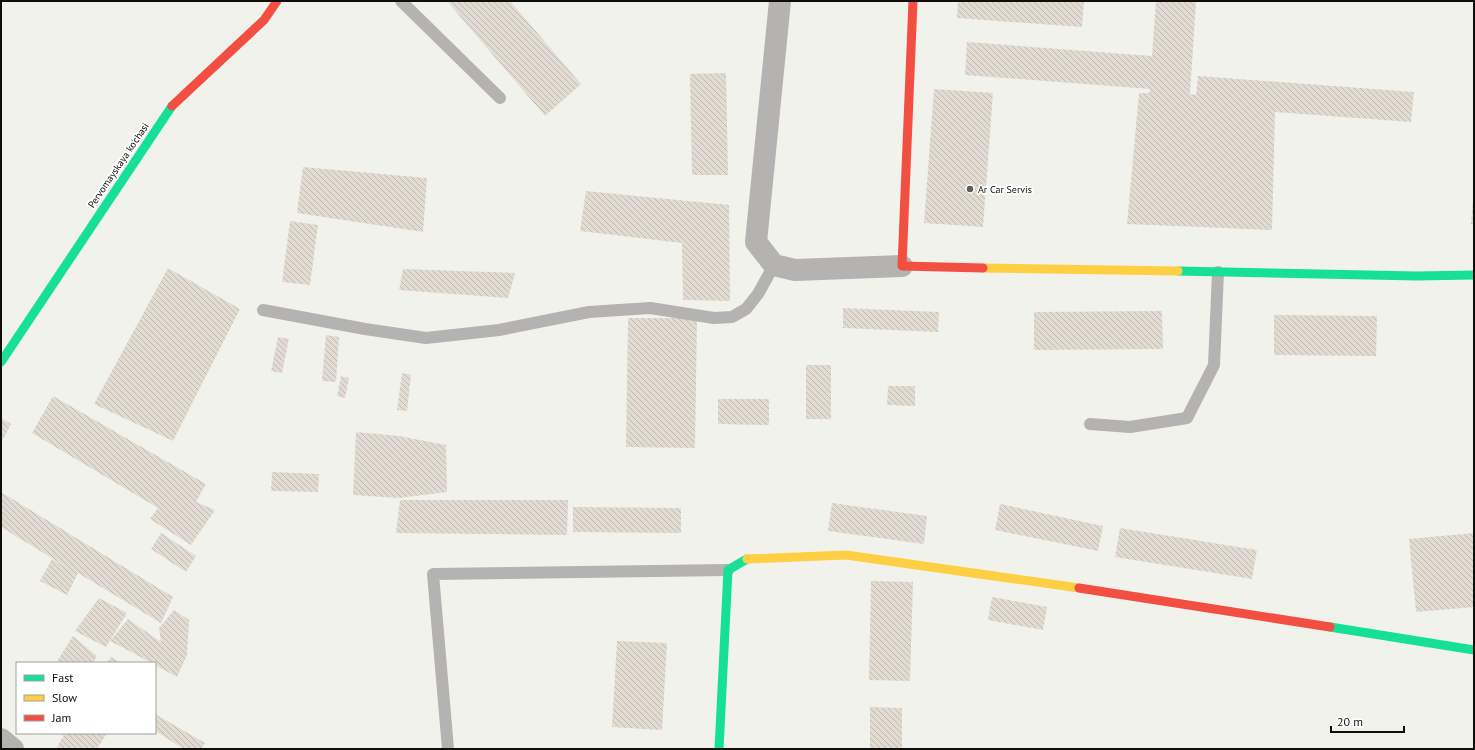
<svg xmlns="http://www.w3.org/2000/svg" width="1475" height="750" viewBox="0 0 1475 750" font-family="'PT Sans',sans-serif">
<style>
.building{fill:url(#building-back-hatch)}
.lines{fill:none;stroke-linecap:round;stroke-linejoin:round}
.lane{stroke:#b5b3b2;stroke-width:12}
.street{stroke:#b5b3b2;stroke-width:22}
.fast{stroke:#16e098;stroke-width:9}
.slow{stroke:#ffcf43;stroke-width:9}
.jam{stroke:#f24e42;stroke-width:9}
.poi-dot{fill:#5e5e5a;stroke:#fff;stroke-width:1.5}
.labels{text-anchor:middle;stroke-width:3.5;stroke-linejoin:round;paint-order:stroke}
.street-label{font-size:10px;fill:#0e0e0b;stroke:#fff}
.poi-label{font-size:10px;fill:#0e0e0b;stroke:#fff;text-anchor:start}
</style>
<defs>
<pattern id="building-back-hatch" width="6" height="6" patternUnits="userSpaceOnUse"><rect width="6" height="6" fill="#e1dbd1"/><path d="M-1 5l2 2M0 0l6 6M5-1l2 2" fill="none" stroke="#c0bbb2"/></pattern>
</defs>
<rect width="100%" height="100%" fill="#f2f2ed"/>
<path class="building" d="M447 1H510L581 84 545 116Z
M958 1H1084L1082 27 957 18Z
M1156 1 1196 2 1190 94 1196 95 1198 76 1414 92 1411 122 1275 112 1272 230 1127 224 1139 93H1149L1150 89 965 75 967 42 1152 56Z
M726 73 728 175H692L690 74Z
M934 89 993 93 983 227 924 223Z
M303 167 427 178 423 232 297 213Z
M586 191 729 205 730 301 683 300 682 243 580 231Z
M1473 198H1474V224H1471Z
M290 221 318 225 310 285 282 282Z
M168 268 240 309 173 441 94 404Z
M403 269 515 273 508 298 399 290Z
M843 308 939 312 938 332 843 328Z
M1162 311 1163 349 1034 350V312Z
M1274 315 1377 316 1376 356 1274 355Z
M628 318H697L695 448 626 447Z
M326 335 339 337 336 382 322 381Z
M278 337 289 339 282 373 271 371Z
M806 365H831V419H806Z
M402 373 411 375 407 411 397 410Z
M341 376 349 378 345 398 337 396Z
M888 386H915V406L887 405Z
M53 396 206 484 196 502 215 510 191 545 150 519 158 508 32 433Z
M718 399H769V425L718 424Z
M1 418 11 424 1 443Z
M356 432 399 436 446 445 447 492 399 498 353 495Z
M272 472 319 474 318 492 271 491Z
M1 492 173 597 161 623 78 573 67 595 40 581 52 559 70 569 1 527Z
M400 500H568L567 535 396 533Z
M832 503 927 516 924 544 828 531Z
M1000 504 1103 526 1098 551 995 530Z
M573 507 681 508V533L573 532Z
M1120 528 1257 550 1252 579 1115 557Z
M161 533 196 556 186 572 151 549Z
M1474 533V607L1416 612 1409 539Z
M871 581 913 582 910 681 869 680Z
M992 597 1047 607 1043 630 988 620Z
M99 598 127 613 106 647 75 631Z
M174 610 189 620 187 655 177 677 155 665V663H152L110 641 128 619 161 642 159 628Z
M73 636 97 656 93 663H56Z
M617 641 667 643 662 730 612 727Z
M111 657 122 663H107Z
M870 707 902 708V749H870Z
M155 714 205 743 201 749H184L155 731Z
M65 733H107L97 749H60L57 747Z"/>
<g class="lines">
<path class="lane" d="M401 1 500 98
M263 310 365 329 426 338 499 330 589 312 650 308 714 318 732 317 746 309 758 294 774 265
M1090 424 1130 427 1187 418 1214 365 1218 272
M448 749 433 574 728 570"/>
<path class="street" d="M780 1 756 242 774 265 795 270 902 266
M1 739 13 749"/>
<path class="fast" d="M1178 271 1417 276 1474 275
M1 362 172 106
M1330 627 1474 650
M719 749 728 570 747 559"/>
<path class="slow" d="M983 268 1178 271
M747 559 846 555 1079 588"/>
<path class="jam" d="M913 1 902 266 983 268
M172 106 264 20 277 1
M1079 588 1330 627"/>
</g>
<circle class="poi-dot" cx="970" cy="189" r="4"/>
<g class="labels">
<g class="street-label">
<text transform="translate(118 165) rotate(-56)" y="4">Pervomayskaya ko'chasi</text>
</g>
<g class="poi-label">
<text x="978" y="193">Ar Car Servis</text>
</g>
</g>
<rect width="1475" height="750" fill="none" stroke="#0e0e0b" stroke-width="4"/>
<rect x="16" y="662" width="140" height="72" fill="#ffffff" stroke="#9f9f9d"/>
<rect x="24" y="675" width="20" height="6" fill="#16e098" stroke="#9f9f9d"/>
<text x="52" y="682" font-size="12" fill="#0e0e0b">Fast</text>
<rect x="24" y="695" width="20" height="6" fill="#ffcf43" stroke="#9f9f9d"/>
<text x="52" y="702" font-size="12" fill="#0e0e0b">Slow</text>
<rect x="24" y="715" width="20" height="6" fill="#f24e42" stroke="#9f9f9d"/>
<text x="52" y="722" font-size="12" fill="#0e0e0b">Jam</text>
<path d="M1331 726v6h73v-6" fill="none" stroke="#0e0e0b" stroke-width="2"/>
<text x="1337" y="726" font-size="12" fill="#0e0e0b" stroke="#ffffff" stroke-width="3" paint-order="stroke">20 m</text>
</svg>
